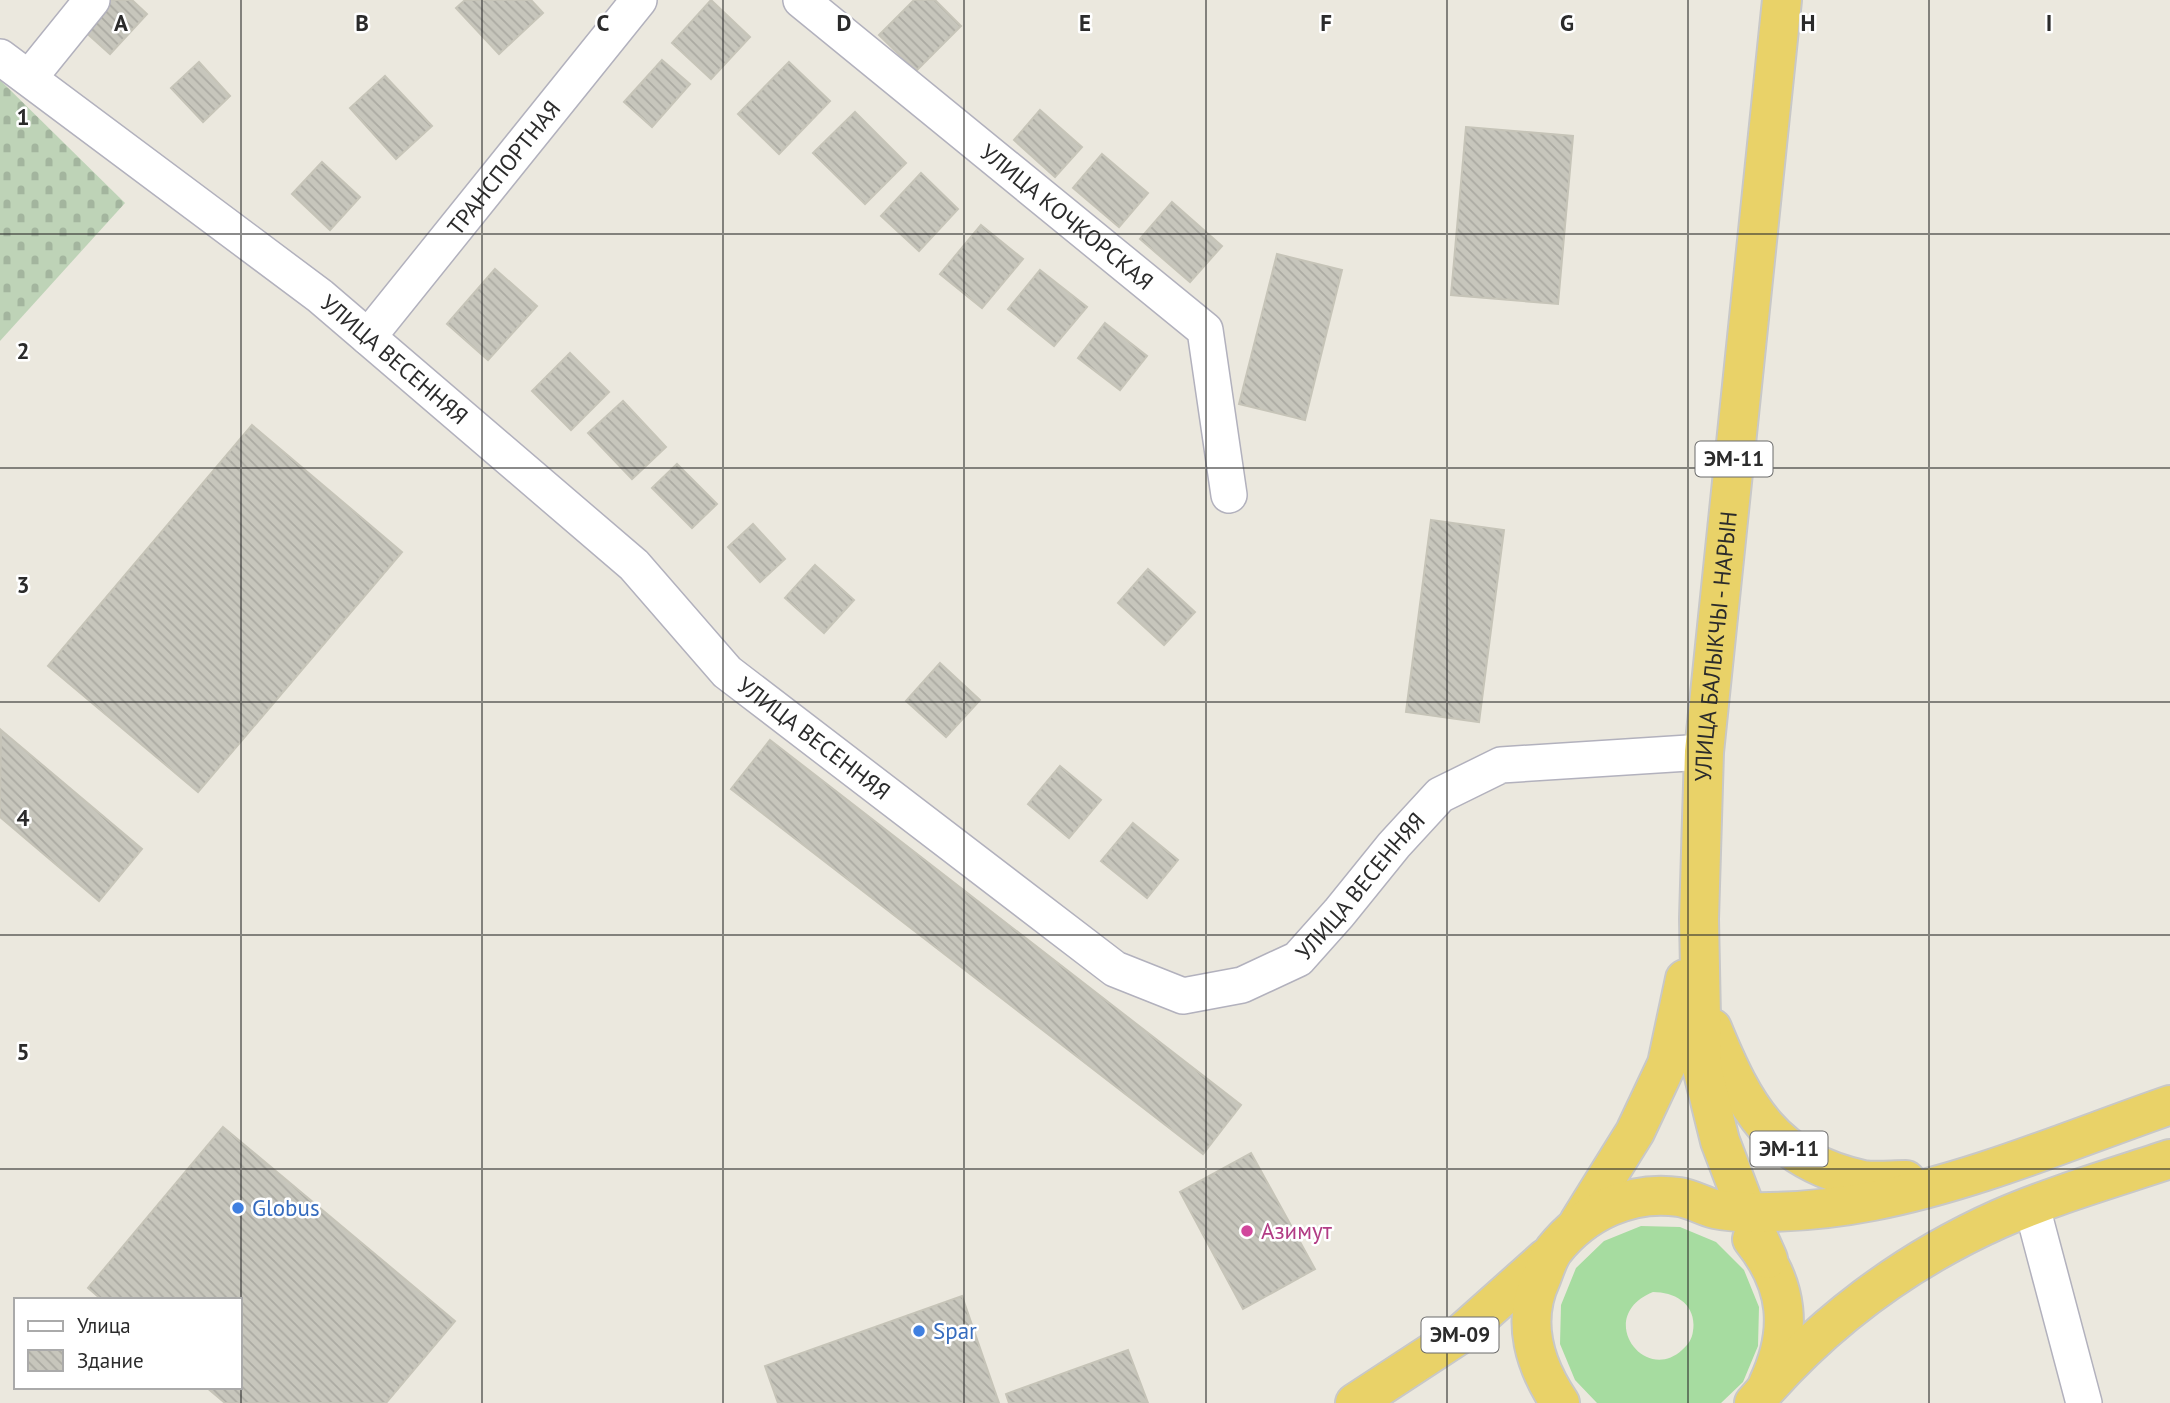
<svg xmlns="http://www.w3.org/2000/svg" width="2170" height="1403" viewBox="0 0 2170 1403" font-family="'PT Sans',sans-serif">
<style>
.grass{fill:#a6dca0;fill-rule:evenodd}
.cemetery{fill:url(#cemetery-stones)}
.building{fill:url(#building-back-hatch);stroke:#c6c4b8;stroke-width:2}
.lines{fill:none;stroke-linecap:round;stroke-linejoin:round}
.minor-casing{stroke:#b2b1bd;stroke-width:38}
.trunk-casing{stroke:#c8c8c8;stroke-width:42}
.minor{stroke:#fff;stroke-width:35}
.trunk{stroke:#e9d268;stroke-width:38}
.grid{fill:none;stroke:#2b2b2b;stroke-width:2;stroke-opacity:0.55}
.shop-dot{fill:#3f7fe0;stroke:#fff;stroke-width:2.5}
.hotel-dot{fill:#d1479c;stroke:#fff;stroke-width:2.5}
.labels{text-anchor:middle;stroke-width:5;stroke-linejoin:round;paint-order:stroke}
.shield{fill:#fff;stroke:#6b6b6b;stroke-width:2}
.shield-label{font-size:21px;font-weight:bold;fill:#2b2b2b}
.street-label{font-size:23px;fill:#2b2b2b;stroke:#fff}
.shop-label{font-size:23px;fill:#366cbe;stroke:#fff;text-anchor:start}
.hotel-label{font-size:23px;fill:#b23c85;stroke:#fff;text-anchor:start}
.grid-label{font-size:23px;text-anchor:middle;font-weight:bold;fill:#2b2b2b;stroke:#fff;stroke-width:5;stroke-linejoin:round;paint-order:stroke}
</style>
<defs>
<pattern id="cemetery-stones" width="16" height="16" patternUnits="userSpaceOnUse" patternTransform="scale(1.75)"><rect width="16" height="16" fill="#bed3b7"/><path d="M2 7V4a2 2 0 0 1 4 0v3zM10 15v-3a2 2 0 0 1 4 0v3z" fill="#a3b59e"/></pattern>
<pattern id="building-back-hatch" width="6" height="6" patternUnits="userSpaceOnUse" patternTransform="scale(1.75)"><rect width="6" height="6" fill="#c7c6bc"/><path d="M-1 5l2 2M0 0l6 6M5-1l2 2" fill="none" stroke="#abaaa2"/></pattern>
</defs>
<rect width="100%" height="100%" fill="#ebe8de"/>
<path class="grass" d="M1641 1226 1680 1227 1716 1242 1744 1270 1759 1307 1758 1346 1743 1382 1721 1403H1597L1575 1380 1560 1344 1561 1305 1576 1268 1604 1241ZM1653 1292C1676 1292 1697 1305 1693 1331 1692 1339 1688 1345 1682 1350 1644 1385 1594 1316 1653 1292Z"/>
<path class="cemetery" d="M0 80 125 203 0 341Z"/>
<path class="building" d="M91 0H132L147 14 110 54 72 20Z
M465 0H531L543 13 499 54 456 8Z
M711 0 750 37 711 79 672 43Z
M914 0H935L961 26 916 71 879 35Z
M662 60 690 84 652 127 624 102Z
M199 62 230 96 203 122 171 88Z
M789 62 830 101 779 154 738 114Z
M385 76 432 126 396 159 350 108Z
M1040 110 1082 147 1055 177 1014 140Z
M855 112 906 163 865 204 813 153Z
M1466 127 1573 136 1558 304 1451 295Z
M1102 154 1148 193 1119 227 1073 188Z
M322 162 360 197 330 230 292 194Z
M921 173 958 209 919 251 881 216Z
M1172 202 1222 246 1190 282 1140 239Z
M981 225 1023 259 982 308 940 274Z
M1277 254 1342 270 1305 420 1239 404Z
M495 269 537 306 488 360 447 324Z
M1040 270 1087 307 1054 346 1008 309Z
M1105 323 1147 356 1120 390 1078 358Z
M570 353 609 392 571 430 532 391Z
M623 401 666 447 632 479 588 433Z
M252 425 402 552 198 792 48 666Z
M677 464 717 504 692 528 652 488Z
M1431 520 1504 530 1479 722 1406 712Z
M753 524 785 559 760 582 728 547Z
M815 565 854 600 824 633 785 598Z
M1148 569 1195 612 1164 645 1118 603Z
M940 663 980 700 946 737 906 701Z
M1 730 142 849 99 901 0 817Z
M770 740 1241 1105 1203 1154 731 789Z
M1060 766 1101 800 1069 838 1028 804Z
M1133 823 1178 860 1147 898 1101 861Z
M223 1127 455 1321 386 1403H225L206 1387H240V1300H102L88 1288Z
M1251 1153 1315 1269 1243 1309 1180 1192Z
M962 1296 999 1403H778L765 1366Z
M1128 1350 1148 1403H1009L1006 1394Z"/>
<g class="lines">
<g class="minor-casing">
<g id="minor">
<path id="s1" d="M801 0 1205 330 1229 495"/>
<path id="s2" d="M0 57 320 296 634 565 727 672 1115 969 1183 996 1242 985 1298 959 1339 913 1394 845 1440 795 1501 765 1704 752"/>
<path d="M29 78 92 0"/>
<path id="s3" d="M368 337 639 0"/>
<path d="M2032 1207 2084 1403"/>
</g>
</g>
<g class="trunk-casing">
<g id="trunk">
<path d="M1712 1028C1744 1106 1773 1161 1863 1180 1876 1182 1892 1180 1906 1180"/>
<path d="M1579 1222 1635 1132 1667 1064 1685 979"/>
<path d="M1752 1239C1789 1285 1793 1331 1768 1384"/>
<path id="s4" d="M1768 1259 1747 1212 1720 1141 1702 1068 1699 919 1704 752 1782 0"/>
<path d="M1355 1403 1462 1333 1546 1258"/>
<path d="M1560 1403C1535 1366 1521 1322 1541 1279 1545 1269 1548 1258 1554 1250 1584 1212 1631 1190 1679 1197 1692 1199 1703 1206 1715 1209 1725 1211 1736 1212 1746 1212 1788 1213 1832 1209 1873 1201 1975 1181 2072 1139 2170 1105"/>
<path d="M1754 1403C1821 1324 1905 1261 1999 1219 2054 1195 2113 1178 2170 1159"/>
</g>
</g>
<use href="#minor" class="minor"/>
<use href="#trunk" class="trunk"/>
</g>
<path class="grid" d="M241 0V1403M482 0V1403M723 0V1403M964 0V1403M1206 0V1403M1447 0V1403M1688 0V1403M1929 0V1403M0 234H2170M0 468H2170M0 702H2170M0 935H2170M0 1169H2170"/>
<g class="shop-dot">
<circle cx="238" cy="1208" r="7"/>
<circle cx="919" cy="1331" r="7"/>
</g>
<circle class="hotel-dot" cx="1247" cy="1231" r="7"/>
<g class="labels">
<g class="shield">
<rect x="1695.5" y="441.5" width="77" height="35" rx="5"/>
<rect x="1750.5" y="1131.5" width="77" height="35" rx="5"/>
<rect x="1421.5" y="1317.5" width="77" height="35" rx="5"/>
</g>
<g class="shield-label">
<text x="1734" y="466">ЭМ-11</text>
<text x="1789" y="1156">ЭМ-11</text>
<text x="1460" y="1342">ЭМ-09</text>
</g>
<g class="street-label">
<text dy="8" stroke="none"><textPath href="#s3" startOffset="217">ТРАНСПОРТНАЯ</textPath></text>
<text dy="8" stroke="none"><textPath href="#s1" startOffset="343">УЛИЦА КОЧКОРСКАЯ</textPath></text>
<text dy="8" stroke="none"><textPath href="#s2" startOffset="497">УЛИЦА ВЕСЕННЯЯ</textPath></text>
<text dy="8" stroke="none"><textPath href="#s4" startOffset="625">УЛИЦА БАЛЫКЧЫ - НАРЫН</textPath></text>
<text dy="8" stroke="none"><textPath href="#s2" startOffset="1064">УЛИЦА ВЕСЕННЯЯ</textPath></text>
<text dy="8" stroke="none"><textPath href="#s2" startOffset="1734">УЛИЦА ВЕСЕННЯЯ</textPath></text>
</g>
<g class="shop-label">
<text x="252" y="1216">Globus</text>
<text x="933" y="1339">Spar</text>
</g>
<g class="hotel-label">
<text x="1261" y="1239">Азимут</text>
</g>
</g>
<g class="grid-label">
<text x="121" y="31">A</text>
<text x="362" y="31">B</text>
<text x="603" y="31">C</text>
<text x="844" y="31">D</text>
<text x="1085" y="31">E</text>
<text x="1326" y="31">F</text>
<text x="1567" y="31">G</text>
<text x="1808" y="31">H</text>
<text x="2049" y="31">I</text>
<text x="23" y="125">1</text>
<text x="23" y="359">2</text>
<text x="23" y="593">3</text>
<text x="23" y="826">4</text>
<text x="23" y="1060">5</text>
</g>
<rect x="14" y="1298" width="228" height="91" fill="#ffffff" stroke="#aaaaaa" stroke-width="2"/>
<rect x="28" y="1321" width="35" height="10" fill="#ffffff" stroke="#aaaaaa" stroke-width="2"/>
<text x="77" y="1333" font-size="21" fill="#2b2b2b">Улица</text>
<rect x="28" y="1350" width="35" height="21" fill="url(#building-back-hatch)" stroke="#aaaaaa" stroke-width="2"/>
<text x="77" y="1368" font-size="21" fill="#2b2b2b">Здание</text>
</svg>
